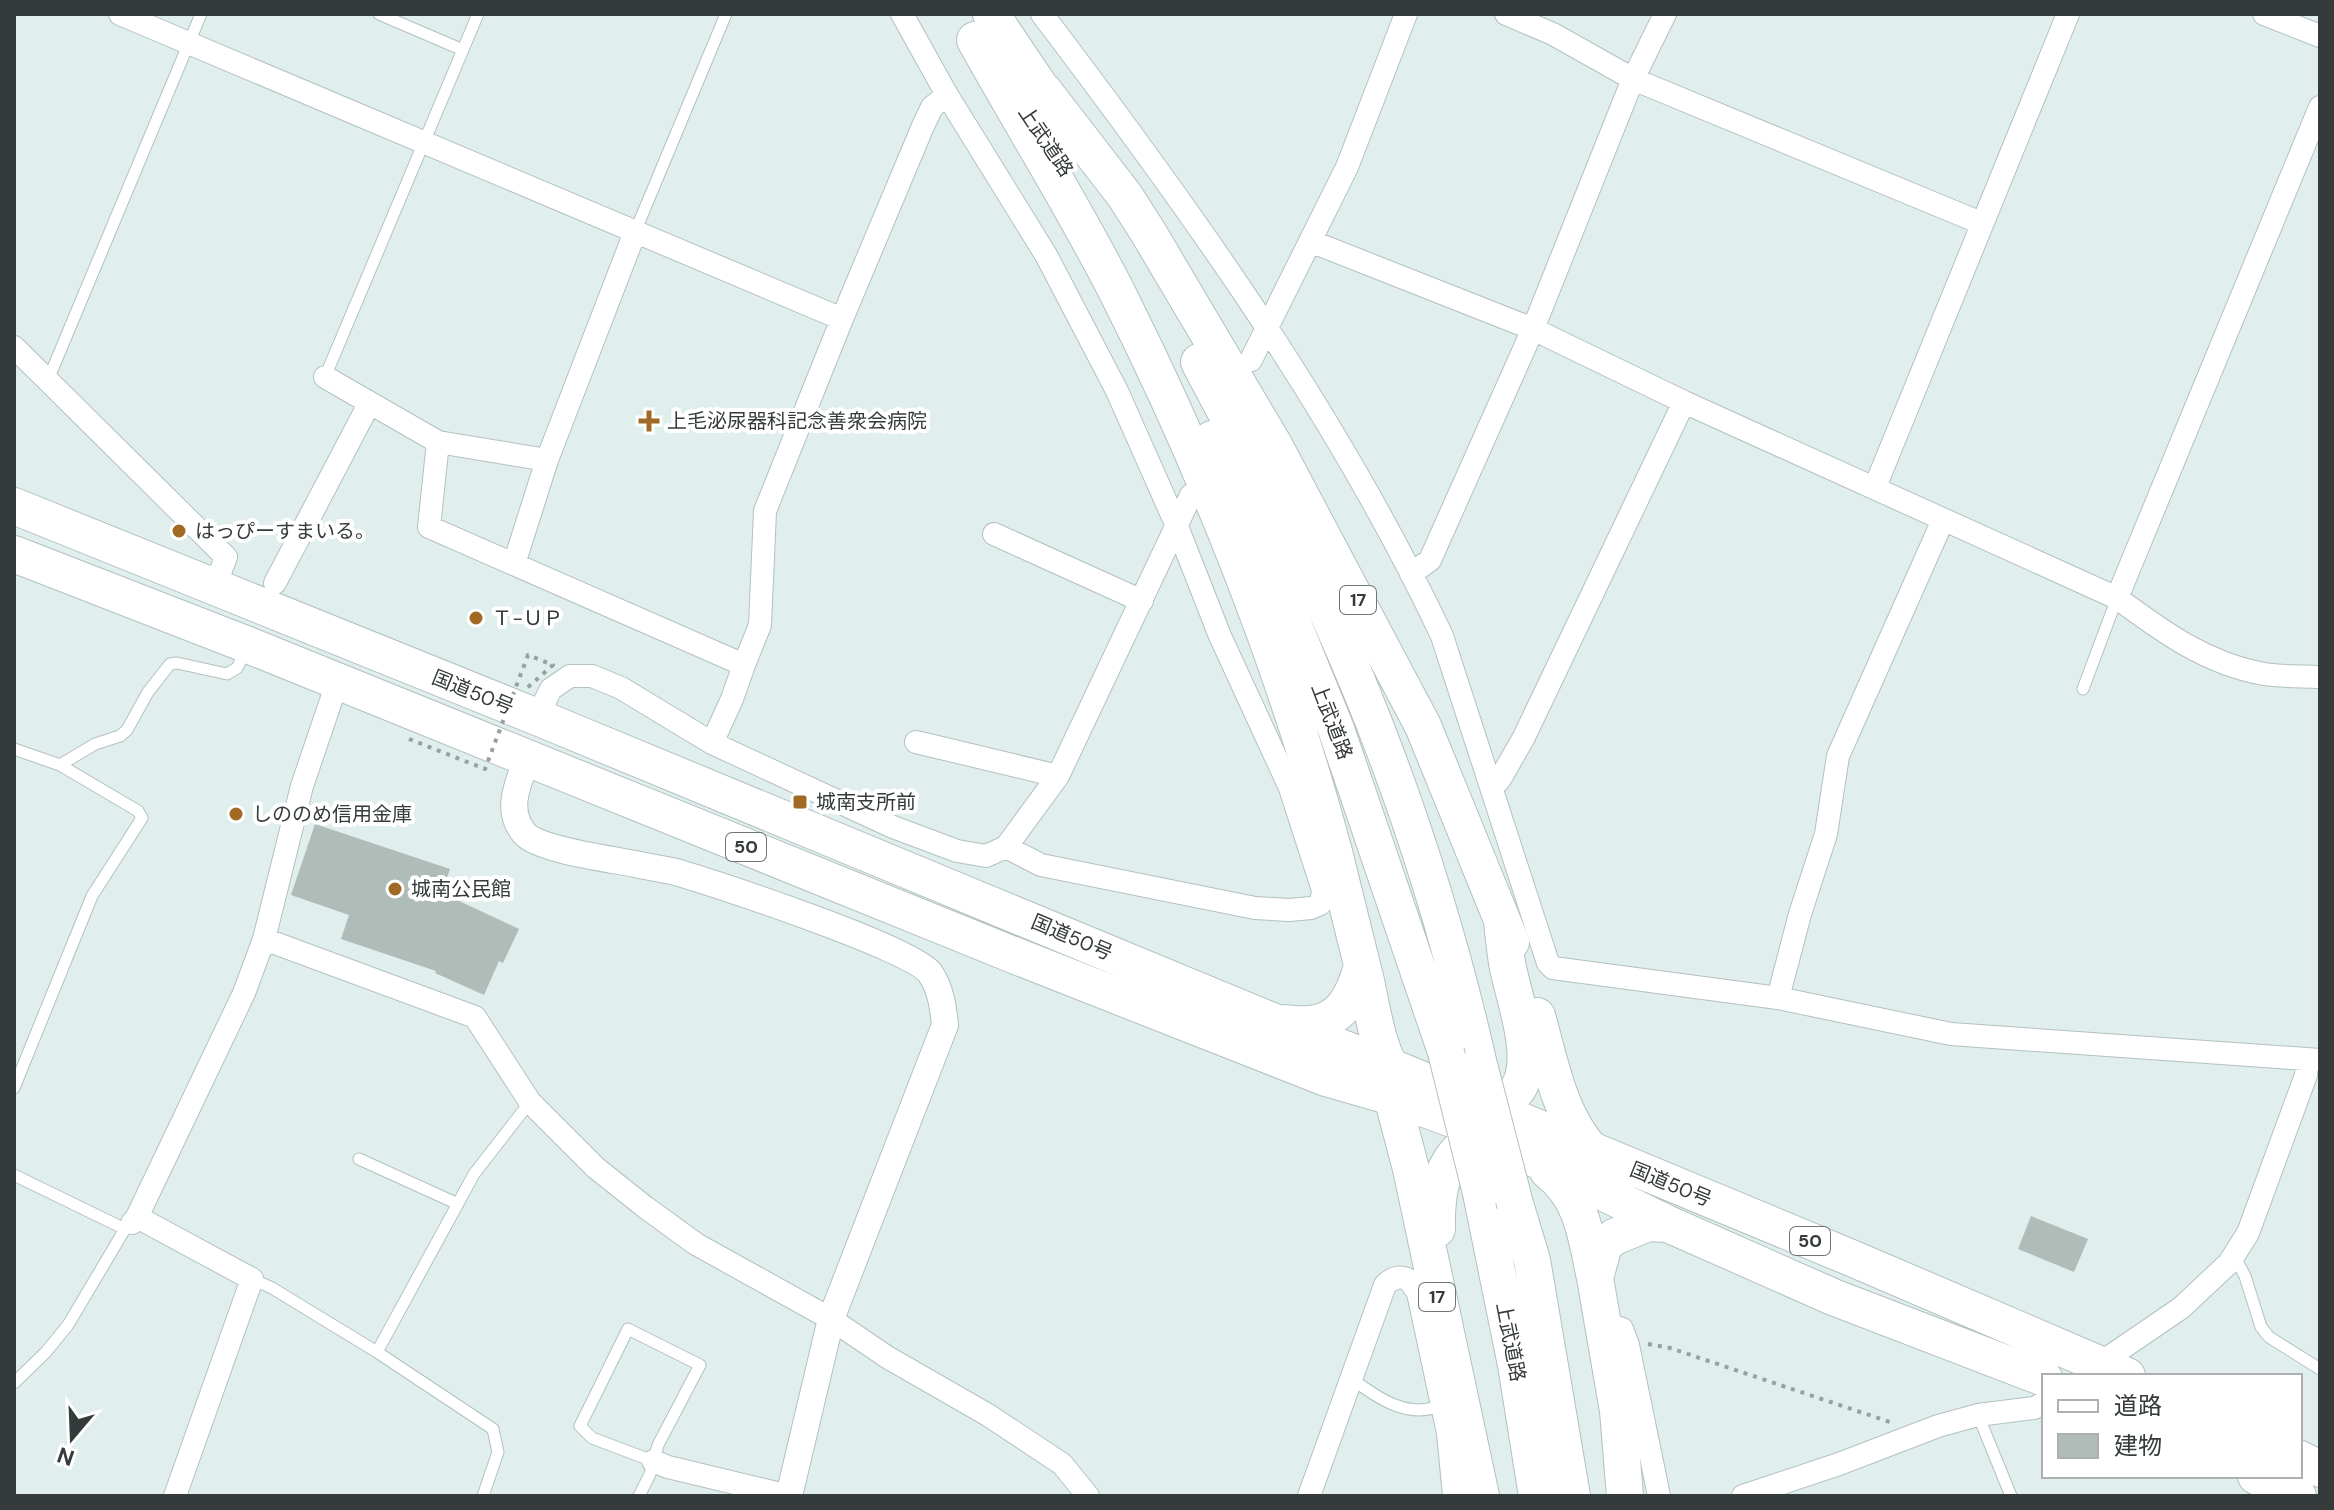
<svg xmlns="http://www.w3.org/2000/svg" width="2334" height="1510" viewBox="0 0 2334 1510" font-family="'DM Sans','Noto Sans JP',sans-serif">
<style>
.building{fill:#b0bcb7}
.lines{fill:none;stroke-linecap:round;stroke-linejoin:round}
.service-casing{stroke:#b3c1c0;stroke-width:13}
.minor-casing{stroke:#b3c1c0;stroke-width:24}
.tertiary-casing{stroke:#b3c1c0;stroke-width:28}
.trunk-casing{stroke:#b3c1c0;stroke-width:38}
.path{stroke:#96a1a1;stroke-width:4;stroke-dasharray:4 6;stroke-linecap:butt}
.service{stroke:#fff;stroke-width:11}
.minor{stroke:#fff;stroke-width:22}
.tertiary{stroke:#fff;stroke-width:26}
.trunk{stroke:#fff;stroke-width:36}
.trunk-bridge-casing{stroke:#b3c1c0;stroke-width:38;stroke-linecap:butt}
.path-bridge{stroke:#96a1a1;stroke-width:4;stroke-dasharray:4 6;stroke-linecap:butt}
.trunk-bridge{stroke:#fff;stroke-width:36}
.poi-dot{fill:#a06924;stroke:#fff;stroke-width:3}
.labels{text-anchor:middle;stroke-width:8;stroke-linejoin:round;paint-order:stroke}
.shield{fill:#fff;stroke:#727575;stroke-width:2}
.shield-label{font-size:18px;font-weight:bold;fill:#353a3a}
.street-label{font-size:20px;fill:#353a3a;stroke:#fff}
.poi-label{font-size:20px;fill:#353a3a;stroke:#fff;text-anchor:start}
</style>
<rect width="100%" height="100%" fill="#e0eeee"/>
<path class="building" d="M315 824 450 869 442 893 519 929 503 963 499 961 484 995 435 973 436 971 341 939 349 915 291 895Z
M2031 1216 2088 1239 2074 1272 2018 1249Z"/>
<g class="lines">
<g class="service-casing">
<path id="service" d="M379 14 463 50
M635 232 726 14
M325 377 478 14
M48 380 201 14
M2083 689 2117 598
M14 749 60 765 138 811 142 818 92 896 14 1088
M60 765 95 744 120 736 127 730 148 692 170 664 177 663 227 674 237 668 247 648
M359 1159 458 1204
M14 1175 125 1229
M2234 1256 2245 1276 2261 1327 2269 1337 2320 1369
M252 1279 272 1288 377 1352 493 1429 498 1452 483 1496
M377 1352 474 1174 530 1102
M1351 1378C1377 1398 1409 1420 1441 1405
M14 1383 46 1352 68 1325 125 1229 132 1223
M1978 1415 2011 1496
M639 1496 650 1474 658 1445 700 1365 628 1329 580 1426 592 1438 653 1461"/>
</g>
<g class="minor-casing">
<path id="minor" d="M120 14 842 319 765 511 760 625 744 665 429 527 438 442 547 460
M902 14 947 95 1046 255 1117 391 1176 524 1220 636 1290 788 1322 887 1323 893 1320 904 1311 908 1289 910 1255 908 1041 865 1006 847
M1042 14C1190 209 1337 413 1442 636L1548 963 1553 968 1778 998 1951 1034 2320 1060
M1506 14 1553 34 1633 79 1981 223
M2264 14 2320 36
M1310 241 1533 329 1684 402 2117 598C2163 632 2207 664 2264 674 2283 677 2301 676 2320 677
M842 319 923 126 932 107 947 95
M14 347 226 557 214 589
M1251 360 1347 167 1406 14
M325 377 438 442
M1875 487 2068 14
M994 534 1142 601
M514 564 547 460 635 232
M1411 574 1430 560 1533 329 1633 79 1665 14
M275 583 369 404
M2117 598 2320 107
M537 717 551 689 570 676H592L621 688 712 743 893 827 957 851 986 856 1006 847 1058 776 1191 495
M916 742 1058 776
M712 743 732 699 744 665
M1492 788 1500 779 1523 739 1684 402
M264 939 475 1017 530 1102 596 1168 645 1207 696 1244 831 1319 887 1357 988 1415 1062 1464 1088 1496
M1778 998 1800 914 1826 834 1838 756 1943 520
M137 1217 252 1279 175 1496
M132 1223 137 1217 244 993 264 939 302 786 337 683
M1604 1329 1613 1326 1622 1329 1628 1345 1659 1496
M2093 1368 2181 1308 2229 1263 2248 1233 2306 1075 2307 1060
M653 1461 668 1467 789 1496
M1309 1496 1385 1285C1392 1278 1399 1275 1409 1280L1418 1293 1448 1433 1454 1496
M1743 1496 1839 1464 1938 1426 1978 1415 2034 1408 2044 1403"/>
</g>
<g class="tertiary-casing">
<path id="tertiary" d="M527 759C518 783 505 810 524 833 538 850 611 859 635 864 648 867 663 869 676 872 716 884 912 948 930 973 941 989 943 1007 945 1025L831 1319 789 1496"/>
</g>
<g class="trunk-casing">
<path id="trunk" d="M991 14 1057 112
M975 40C1022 125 1074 207 1118 294 1205 467 1284 664 1334 852 1345 895 1355 938 1366 981 1372 1008 1379 1058 1398 1078
M1044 91 1125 196 1148 232 1274 445 1423 726 1511 942
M1199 362C1243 446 1289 529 1329 616 1394 760 1444 911 1479 1065
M1212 439 1258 538 1336 729 1446 1052
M14 506 537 717 1272 1021 1389 1066 1849 1257 2127 1376
M14 554 248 645 1016 956 1326 1078 1392 1097 1455 1120 1668 1224 1833 1297 2044 1378
M1537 1016C1550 1061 1559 1116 1592 1151
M1285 1023C1333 1030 1350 1009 1362 966
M1392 1097 1411 1169 1481 1496
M1474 1115C1490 1110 1512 1101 1520 1085 1536 1054 1513 996 1507 963 1505 949 1503 934 1502 920
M1548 1171C1583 1198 1586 1237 1595 1278
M1481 1193 1516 1365 1537 1496
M1515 1204 1532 1260 1572 1496
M1437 1229C1436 1183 1444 1148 1492 1129
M2300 1459 2320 1469
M2256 1476 2298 1496
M1625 1496 1618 1411 1595 1278 1604 1245 1614 1237 1648 1223 1668 1224"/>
</g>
<path class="path" d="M1648 1344 1670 1348 1890 1422"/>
<use href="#service" class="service"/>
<use href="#minor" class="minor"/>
<use href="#tertiary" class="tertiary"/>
<use href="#trunk" class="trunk"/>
<g class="trunk-bridge-casing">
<path id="trunk-bridge" d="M1446 1052 1481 1193
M1479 1065 1515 1204"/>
</g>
<path class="path-bridge" d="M409 739 485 769 528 655 553 665 527 688"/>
<use href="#trunk-bridge" class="trunk-bridge"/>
</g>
<g class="poi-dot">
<path d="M645 409h8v8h8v8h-8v8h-8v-8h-8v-8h8z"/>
<circle cx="179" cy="531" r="8"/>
<circle cx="476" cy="618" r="8"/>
<rect x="792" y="794" width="16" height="16" rx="4"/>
<circle cx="236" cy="814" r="8"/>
<circle cx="395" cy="889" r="8"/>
</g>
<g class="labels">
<g class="shield">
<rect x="1340" y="586" width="36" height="28" rx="6"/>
<rect x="726" y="833" width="40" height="28" rx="6"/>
<rect x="1790" y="1227" width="40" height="28" rx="6"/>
<rect x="1419" y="1283" width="36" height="28" rx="6"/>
</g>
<g class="shield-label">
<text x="1358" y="606">17</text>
<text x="746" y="853">50</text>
<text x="1810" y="1247">50</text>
<text x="1437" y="1303">17</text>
</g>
<g class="street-label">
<text transform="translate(1046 141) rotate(56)" y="7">上武道路</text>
<text transform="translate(473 692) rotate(22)" y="7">国道50号</text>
<text transform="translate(1332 721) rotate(69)" y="7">上武道路</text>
<text transform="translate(1072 937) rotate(23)" y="7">国道50号</text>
<text transform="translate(1671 1184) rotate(22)" y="7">国道50号</text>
<text transform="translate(1511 1342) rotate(79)" y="7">上武道路</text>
</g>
<g class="poi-label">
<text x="667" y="428">上毛泌尿器科記念善衆会病院</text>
<text x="195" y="538">はっぴーすまいる。</text>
<text x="492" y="625">Ｔ−ＵＰ</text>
<text x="816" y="809">城南支所前</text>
<text x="252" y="821">しののめ信用金庫</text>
<text x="411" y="896">城南公民館</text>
</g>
</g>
<rect width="2334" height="1510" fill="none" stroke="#353a3a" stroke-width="32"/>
<rect x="2042" y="1374" width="260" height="104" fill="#ffffff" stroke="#aeb0b0" stroke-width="2"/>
<rect x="2058" y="1400" width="40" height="12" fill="#ffffff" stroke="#aeb0b0" stroke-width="2"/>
<text x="2114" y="1414" font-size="24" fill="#353a3a">道路</text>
<rect x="2058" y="1434" width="40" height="24" fill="#b0bcb7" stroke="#aeb0b0" stroke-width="2"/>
<text x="2114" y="1454" font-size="24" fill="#353a3a">建物</text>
<g transform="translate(72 1438) rotate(199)" stroke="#ffffff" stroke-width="6" paint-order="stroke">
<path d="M0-6L14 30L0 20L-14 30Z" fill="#353a3a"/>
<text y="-12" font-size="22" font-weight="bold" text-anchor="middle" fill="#353a3a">N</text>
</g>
</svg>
